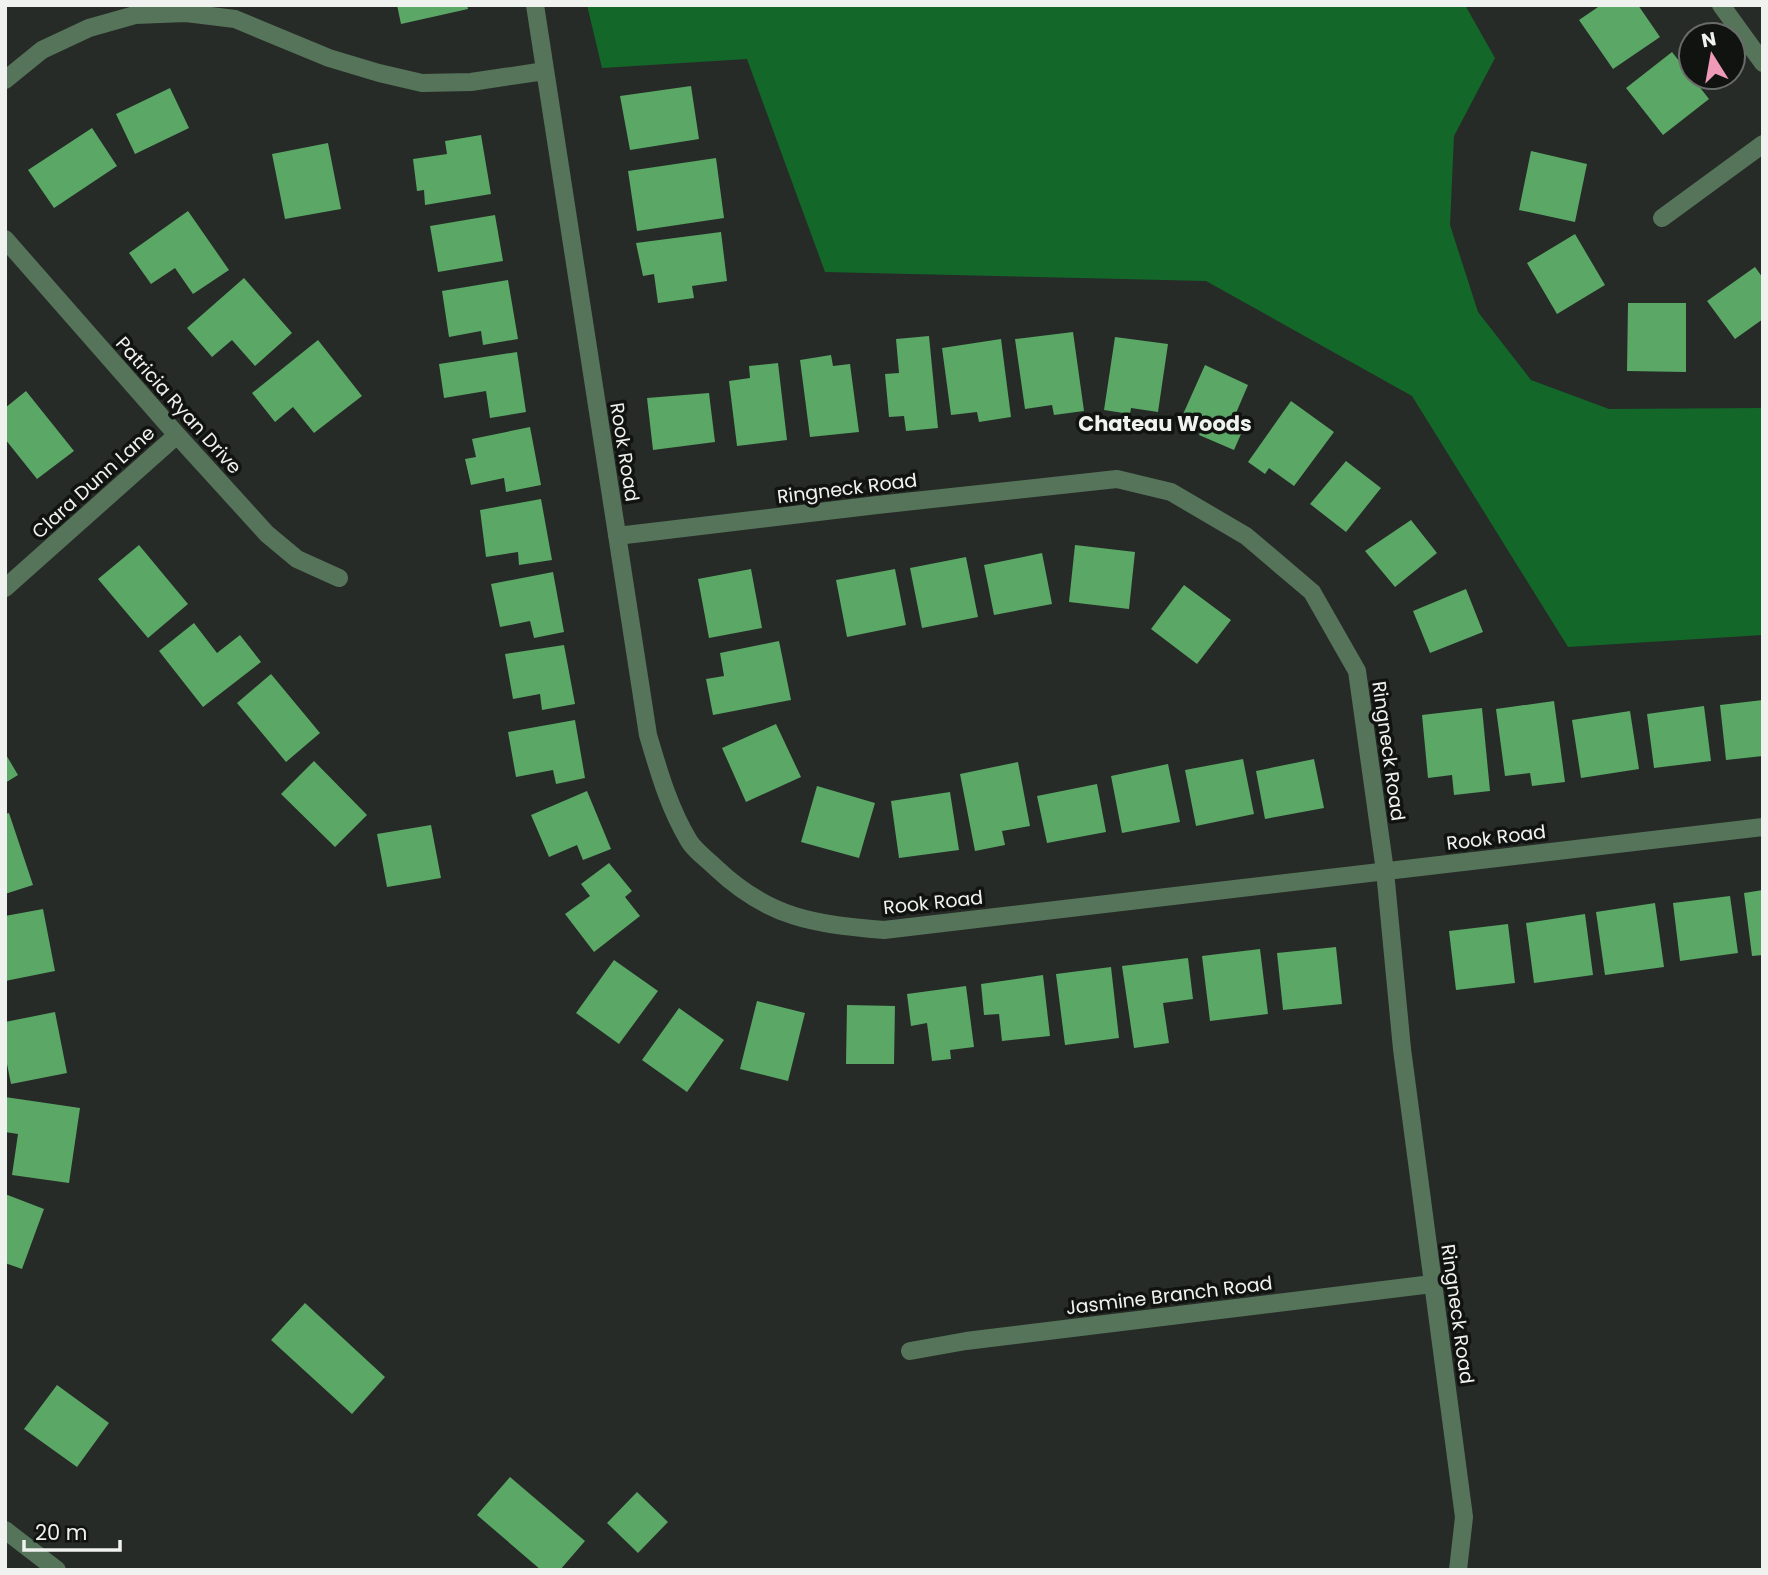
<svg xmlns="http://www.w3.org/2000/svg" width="1768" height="1575" viewBox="0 0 1768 1575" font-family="Poppins,sans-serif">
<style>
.forest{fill:#136729}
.building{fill:#5aa766}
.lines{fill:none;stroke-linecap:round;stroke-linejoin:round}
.minor{stroke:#567459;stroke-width:18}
.tertiary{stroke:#567459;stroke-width:18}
.labels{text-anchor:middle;stroke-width:7;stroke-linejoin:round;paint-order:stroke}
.street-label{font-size:19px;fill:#f0f2f0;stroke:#111311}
.neighbourhood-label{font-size:21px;font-weight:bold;fill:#f0f2f0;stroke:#111311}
</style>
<rect width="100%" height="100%" fill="#262b27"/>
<path class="forest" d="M587 5H1465L1495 58 1454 136 1450 225 1478 312 1531 380 1609 409 1761 408 1763 410V635L1568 647 1412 396 1206 281 825 272 747 59 602 68Z"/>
<path class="building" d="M397 5H467L468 9 401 24Z
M1601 5H1638L1660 37 1613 69 1579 20Z
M1672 52 1709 99 1663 135 1626 88Z
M691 86 699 139 630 150 620 96Z
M170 88 189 128 135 154 116 114Z
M92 128 117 166 54 208 28 170Z
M481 135 491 194 425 205 424 190 417 191 413 159 447 154 445 141Z
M328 143 341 209 285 219 272 154Z
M1531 151 1587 164 1575 222 1519 210Z
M716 158 724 218 637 231 628 171Z
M188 211 229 270 193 294 175 268 151 284 129 253Z
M495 215 503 261 438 272 430 226Z
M721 232 727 281 692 286 694 298 658 303 654 274 643 276 636 243Z
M1575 234 1605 285 1557 314 1527 263Z
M1755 267 1763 278V319L1735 339 1707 301Z
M244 278 292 333 255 366 232 340 212 357 187 328Z
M508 280 518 339 483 345 481 331 449 337 442 291Z
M1628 303H1686V372L1627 371Z
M1073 332 1084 411 1054 415 1052 405 1025 409 1015 339Z
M929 336 938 428 906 431 904 416 889 417 885 374 899 373 896 339Z
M1115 337 1168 344 1158 412 1131 408 1130 414 1104 410Z
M1001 339 1011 417 979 422 977 412 951 415 942 348Z
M318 340 362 396 314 433 293 407 275 422 252 393Z
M517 352 526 412 490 418 486 391 444 398 439 364Z
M831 355 833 366 850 364 859 432 810 437 800 360Z
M778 363 787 440 737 446 729 381 750 378 749 366Z
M1205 365 1248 385 1236 413 1248 418 1234 450 1199 435 1201 430 1180 421Z
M26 391 74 451 37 479 5 439V408Z
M709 393 715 442 653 450 647 398Z
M1291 401 1334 432 1294 486 1269 468 1265 474 1248 462Z
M530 427 541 485 506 492 504 478 471 485 465 459 476 457 472 439Z
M1346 461 1381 488 1346 532 1310 504Z
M541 499 552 560 519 565 518 552 486 557 480 510Z
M1411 520 1437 553 1395 587 1365 551Z
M139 545 188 604 148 638 98 579Z
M1075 545 1135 552 1129 609 1069 602Z
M1042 553 1052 604 994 615 984 565Z
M966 557 978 617 922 628 910 568Z
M751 569 762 628 709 638 698 579Z
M895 569 906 625 847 637 836 580Z
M553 572 564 632 534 638 530 621 500 627 491 584Z
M1184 585 1231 620 1197 664 1151 629Z
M1466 589 1483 632 1430 653 1413 611Z
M194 623 217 653 240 635 261 662 203 707 159 651Z
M779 641 791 700 713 715 706 679 724 676 720 653Z
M564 645 575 704 542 710 540 694 513 699 505 654Z
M271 674 320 733 286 762 237 703Z
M1763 700V756L1726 760 1720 705Z
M1554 701 1565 782 1532 786 1530 773 1505 776 1496 709Z
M1704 706 1711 761 1654 768 1647 714Z
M1482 708 1490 791 1454 795 1452 775 1428 778 1422 715Z
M1630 711 1639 769 1581 778 1572 720Z
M575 720 585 778 556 784 553 770 516 777 508 732Z
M776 724 801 777 746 802 722 748Z
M5 753 18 775 5 783Z
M1243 759 1254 814 1196 826 1185 770Z
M1314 759 1324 808 1265 819 1256 771Z
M314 761 367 815 335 847 281 794Z
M1018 762 1030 826 1002 831 1005 845 975 851 960 774Z
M1168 764 1180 822 1122 833 1111 776Z
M1097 784 1106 832 1047 843 1037 796Z
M817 786 875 803 859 858 801 842Z
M587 791 611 849 583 860 577 845 549 857 531 815Z
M950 792 959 850 899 858 891 801Z
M9 813 33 885 5 894V814Z
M431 825 441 878 387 887 377 834Z
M609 863 632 891 625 897 640 916 594 952 565 914 590 896 581 884Z
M1763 890V955L1752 956 1744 893Z
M1730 896 1738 953 1680 961 1673 903Z
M1655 903 1664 967 1605 975 1596 912Z
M43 909 55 971 5 981V916Z
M1585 914 1593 975 1534 983 1526 923Z
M1508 924 1515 983 1456 990 1449 931Z
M1336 947 1342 1004 1283 1010 1277 953Z
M1260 949 1268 1014 1210 1021 1202 956Z
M1188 958 1193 999 1163 1003 1169 1043 1134 1048 1122 966Z
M614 960 658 991 619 1044 576 1013Z
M1111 967 1119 1038 1065 1045 1056 974Z
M1043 975 1050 1036 1002 1041 999 1014 984 1015 981 984Z
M966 986 974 1047 950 1050 951 1059 932 1061 927 1023 911 1026 907 994Z
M757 1001 805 1013 788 1081 740 1069Z
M847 1005 895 1006 894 1064H846Z
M679 1008 724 1040 687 1092 642 1060Z
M55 1012 67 1073 11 1084 5 1054V1022Z
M5 1097 80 1108 69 1183 12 1175 18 1134 5 1132Z
M5 1194 44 1209 22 1269 5 1263Z
M305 1303 385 1377 352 1414 271 1340Z
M57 1385 109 1423 77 1467 24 1429Z
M510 1477 585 1541 560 1570H541L477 1515Z
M637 1492 668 1522 638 1553 607 1523Z"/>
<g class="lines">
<path class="minor" d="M535 5 648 735C659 772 669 808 689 841 695 851 707 859 716 868 769 918 813 924 884 930L1763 827
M1721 5 1763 63
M5 80 42 50 89 28 135 15 186 13 235 19 329 58 379 73 422 83 471 82 545 71
M1662 218 1763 144
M5 239 177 435 267 534 297 559 339 578
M617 536 877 505 1117 479 1171 492 1246 536 1312 592 1357 671 1385 871 1402 1049 1464 1517 1458 1570
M5 588 177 435
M910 1351 966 1341 1432 1284"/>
<path class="tertiary" d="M5 1530 57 1570"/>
</g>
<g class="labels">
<g class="street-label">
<text transform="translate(179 405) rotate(48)" y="7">Patricia Ryan Drive</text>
<text transform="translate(625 452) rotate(81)" y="7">Rook Road</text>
<text transform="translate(93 482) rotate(-42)" y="7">Clara Dunn Lane</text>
<text transform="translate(847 488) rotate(-7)" y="7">Ringneck Road</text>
<text transform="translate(1389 751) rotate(82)" y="7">Ringneck Road</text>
<text transform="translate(1496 837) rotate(-7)" y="7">Rook Road</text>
<text transform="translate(933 902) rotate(-6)" y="7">Rook Road</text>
<text transform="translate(1169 1295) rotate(-7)" y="7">Jasmine Branch Road</text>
<text transform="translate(1458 1314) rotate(82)" y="7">Ringneck Road</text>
</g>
<g class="neighbourhood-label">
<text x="1165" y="431">Chateau Woods</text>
</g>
</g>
<rect width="1768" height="1575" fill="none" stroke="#f0f2f0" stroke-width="14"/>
<g transform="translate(1712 56) rotate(349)"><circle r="33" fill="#111311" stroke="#6a6c6a" stroke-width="2"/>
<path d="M0-5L12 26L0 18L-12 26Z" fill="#ef9ab8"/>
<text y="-10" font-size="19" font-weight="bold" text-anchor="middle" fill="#f0f2f0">N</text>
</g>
<path d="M24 1540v10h96v-10" fill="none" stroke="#f0f2f0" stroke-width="3.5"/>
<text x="35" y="1540" font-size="21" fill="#f0f2f0" stroke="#111311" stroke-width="5" paint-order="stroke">20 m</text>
</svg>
